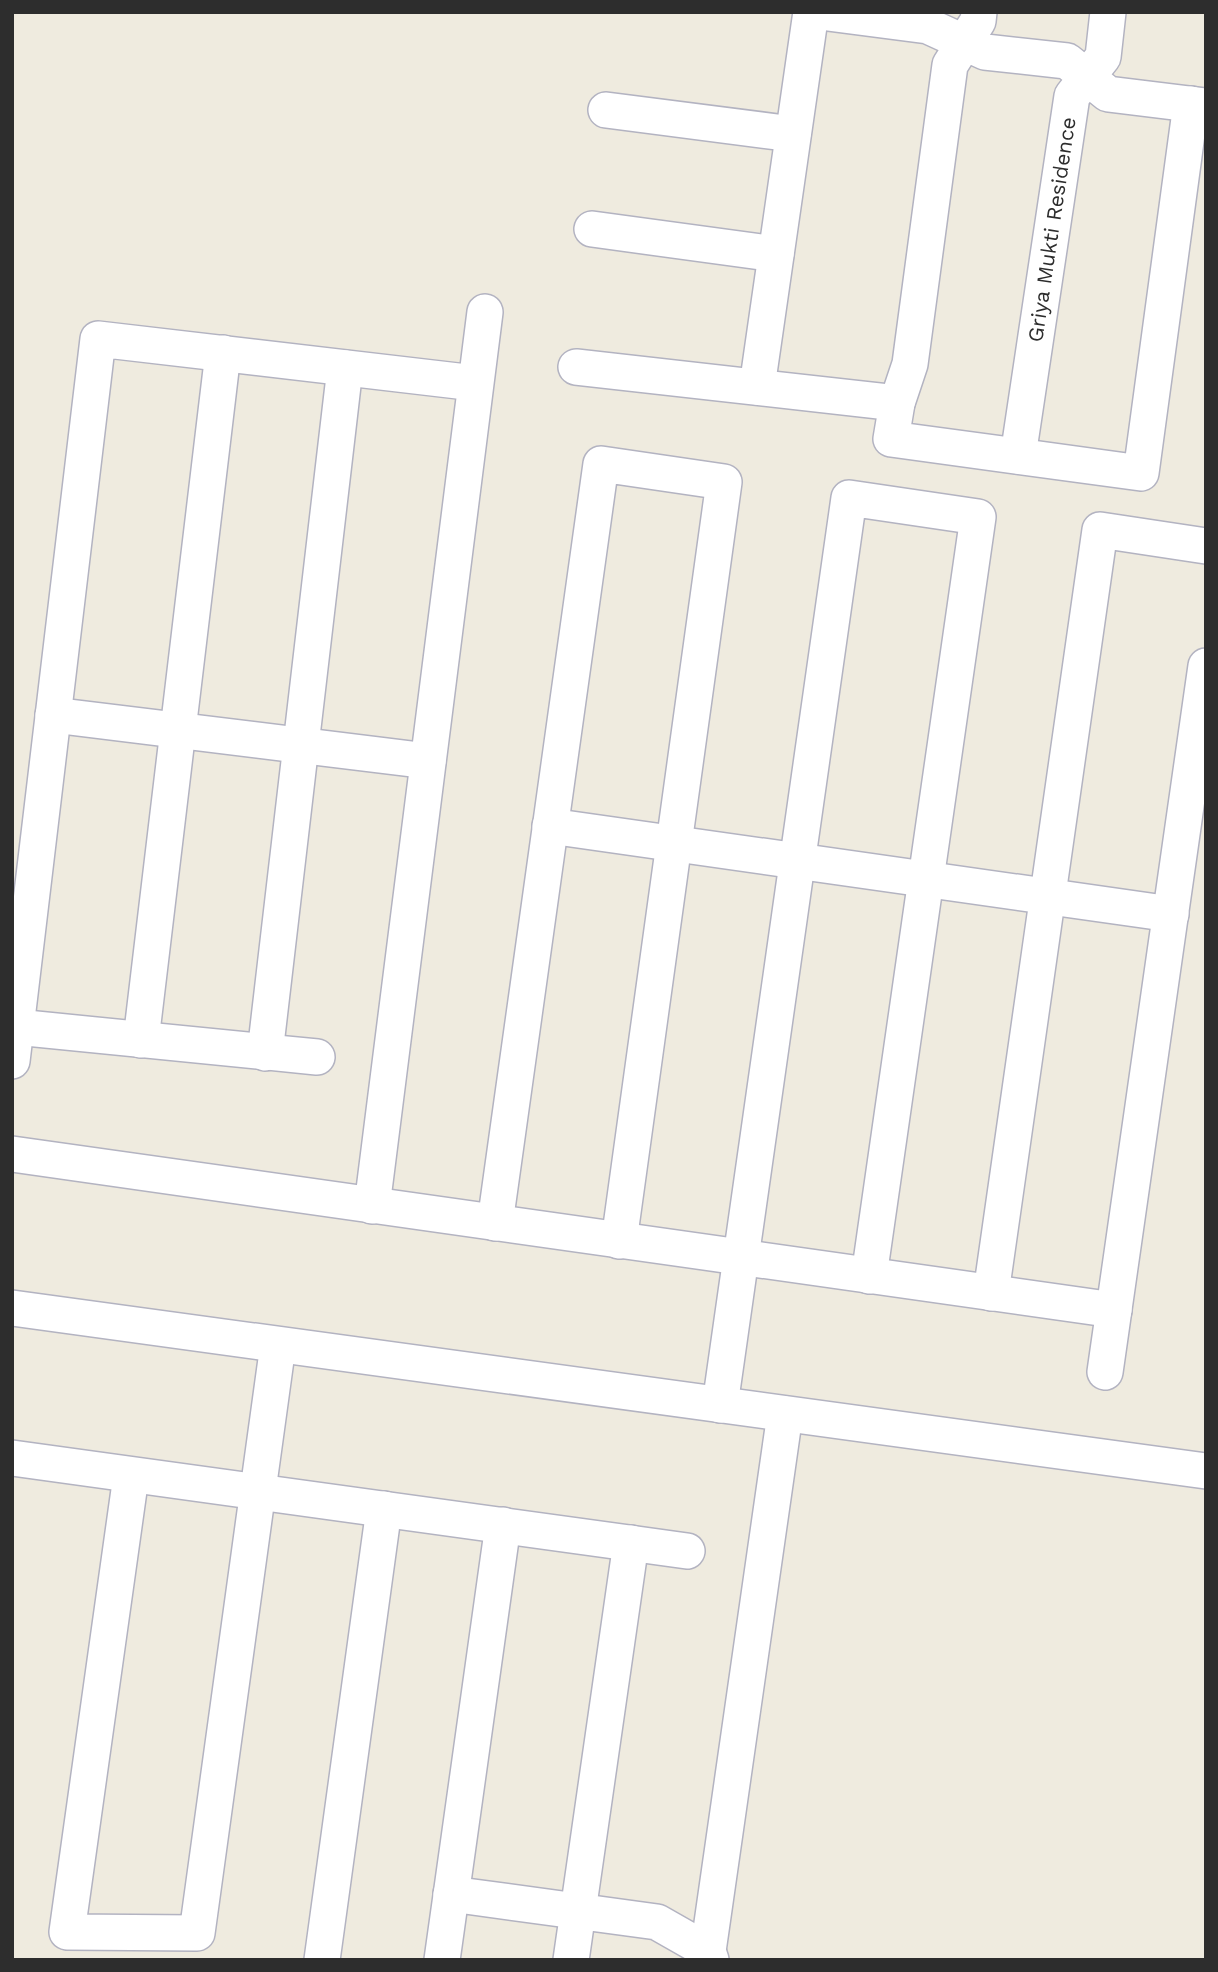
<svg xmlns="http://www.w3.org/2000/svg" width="1218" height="1972" viewBox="0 0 1218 1972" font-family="'Work Sans',sans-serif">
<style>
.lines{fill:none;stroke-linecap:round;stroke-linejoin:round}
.minor-casing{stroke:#b3b3c1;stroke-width:38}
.minor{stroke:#fff;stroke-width:35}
.labels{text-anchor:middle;stroke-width:5;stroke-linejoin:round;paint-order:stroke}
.street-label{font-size:21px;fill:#2d2d2d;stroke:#fff}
</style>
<rect width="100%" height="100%" fill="#efebdf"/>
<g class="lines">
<g class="minor-casing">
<g id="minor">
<path d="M820 12 928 26 985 52 1067 61 1108 94 1206 106"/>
<path d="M979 12 978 21 950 65 910 364 897 403 891 439 1141 473 1191 104"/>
<path d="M606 110 793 134"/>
<path d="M592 229 776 254"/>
<path d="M576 367 897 403"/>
<path d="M757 387 811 12"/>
<path id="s1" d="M1018 456 1072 96 1103 57 1108 12"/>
<path d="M53 715 428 761"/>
<path d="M550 826 1171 914"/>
<path d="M16 1027 317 1057"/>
<path d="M141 1040 223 353"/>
<path d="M265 1053 345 368"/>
<path d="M12 1061 98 339 475 383"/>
<path d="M12 1154 1114 1310"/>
<path d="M372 1206 485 312"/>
<path d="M495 1223 601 464 724 482 619 1241"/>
<path d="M991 1293 1100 530 1206 546"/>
<path d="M12 1308 1206 1471"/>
<path d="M1105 1372 1206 666"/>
<path d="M720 1405 849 498 978 517 869 1276"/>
<path d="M12 1458 687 1551"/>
<path d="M131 1476 67 1932 197 1933 278 1345"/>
<path d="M451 1894 657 1922 708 1951 711 1960"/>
<path d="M708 1951 785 1414"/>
<path d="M322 1960 384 1509"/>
<path d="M442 1960 503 1525"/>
<path d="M571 1960 631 1543"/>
</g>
</g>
<use href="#minor" class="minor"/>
</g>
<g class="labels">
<g class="street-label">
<text dy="7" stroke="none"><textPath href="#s1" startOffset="229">Griya Mukti Residence</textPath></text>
</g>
</g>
<rect width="1218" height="1972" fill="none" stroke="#2d2d2d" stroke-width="28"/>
</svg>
